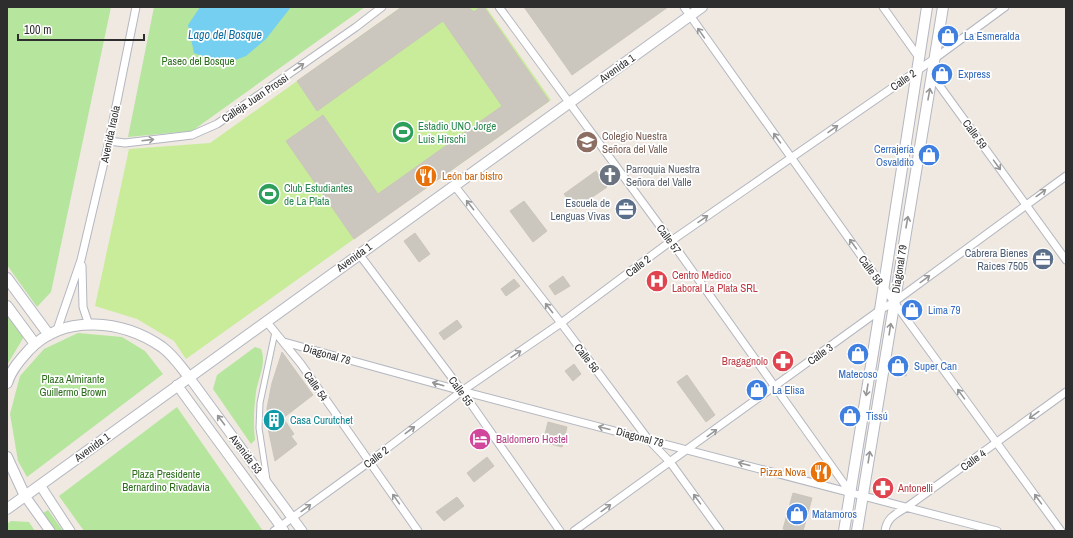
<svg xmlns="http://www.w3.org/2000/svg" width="1073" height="538" viewBox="0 0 1073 538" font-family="'Archivo Narrow',sans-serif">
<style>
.green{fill:#b6e59e}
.pitch{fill:#c9ec9a}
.water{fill:#75cff0}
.building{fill:#cbc7bf;stroke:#cbc5ba}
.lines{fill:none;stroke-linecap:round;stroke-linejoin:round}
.pedestrian-casing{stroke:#b4b7c1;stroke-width:7}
.minor-casing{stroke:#b4b7c1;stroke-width:9}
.tertiary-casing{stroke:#b4b7c1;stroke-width:11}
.secondary-casing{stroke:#b4b7c1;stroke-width:12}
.pedestrian{stroke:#fff;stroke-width:5}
.minor{stroke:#fff;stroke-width:7}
.tertiary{stroke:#fff;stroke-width:9}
.secondary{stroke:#fff;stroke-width:10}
.oneway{stroke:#969696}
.labels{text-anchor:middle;stroke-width:3.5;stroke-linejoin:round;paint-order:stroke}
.shop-label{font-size:11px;fill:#366cbe;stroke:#fff;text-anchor:start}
.park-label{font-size:11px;fill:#2c6e1b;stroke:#fff}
.street-label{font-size:11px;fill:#2e2e2e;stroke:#fff}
.leisure-label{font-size:11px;fill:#27864d;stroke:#fff;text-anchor:start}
.education-label{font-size:11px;fill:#785e54;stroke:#fff;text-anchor:start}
.worship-label{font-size:11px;fill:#5b616d;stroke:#fff;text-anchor:start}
.food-label{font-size:11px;fill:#c56008;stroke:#fff;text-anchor:start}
.service-label{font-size:11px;fill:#4e5e75;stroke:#fff;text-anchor:end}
.health-label{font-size:11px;fill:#be3a42;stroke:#fff;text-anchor:start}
.culture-label{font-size:11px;fill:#0d838f;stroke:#fff;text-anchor:start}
.hotel-label{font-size:11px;fill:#b23c85;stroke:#fff;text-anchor:start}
.water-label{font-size:12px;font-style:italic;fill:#0d6fa3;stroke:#fff}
</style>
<rect width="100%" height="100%" fill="#efe9e1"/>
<path class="green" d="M7 7H111L51 292 37 307 7 265Z
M154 7H365L192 131 128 137Z
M7 311 25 335 7 365Z
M78 333 122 337 145 351 163 374 27 477 18 461 10 414 20 376 44 349Z
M255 347 261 349C267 362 258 379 256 392 254 408 253 424 255 440L251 444 213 389 217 375Z
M177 407 263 531H84L59 496Z
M48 510 63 531H56L43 513Z
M11 521 29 522 35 531H7V524Z"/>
<path class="pitch" d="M401 7H486L551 100 354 239 186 359 174 341 137 319 95 306 129 149 210 143Z"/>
<path class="water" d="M200 7H291L266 39 246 56 225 64 194 53 188 25Z"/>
<path class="building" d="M402 7H468L474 12 480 7H484L549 101 354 239 286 141 323 115 378 194 502 106 443 21 317 111 297 81Z
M524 7H668L572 75Z
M596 171 607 187 575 209 564 194Z
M524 201 547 231 533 242 510 211Z
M415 233 430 254 419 262 404 241Z
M563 276 570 286 555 295 549 286Z
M514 279 520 286 506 296 501 289Z
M457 320 462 327 444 340 439 333Z
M282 352 313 395 283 418 294 434 291 436 297 444 275 461 268 428 267 408 272 383Z
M897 363 908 364 906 376 895 374Z
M574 364 581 374 573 381 565 371Z
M687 375 715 415 706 422 677 382Z
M548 422 567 427 562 447 543 442Z
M487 457 494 466 474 482 467 473Z
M793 493 812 498 803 531H789L783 529Z
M457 497 464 506 444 521 436 512Z"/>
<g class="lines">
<g class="pedestrian-casing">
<path id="pedestrian" d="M267 480 259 428 260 403 275 332"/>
</g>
<g class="minor-casing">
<path id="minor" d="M499 7 671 241 850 492
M684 7 894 302 1061 531
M883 7 920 59
M931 74 1066 260
M109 141 125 143 192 135 217 124 356 27 382 7
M454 185 561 323 648 439 670 462 720 531
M359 254 462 391 560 531
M82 266 83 307 89 325
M266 321 301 364 418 531
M57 330 81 260 109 141 136 7
M284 342 462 391 997 531
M274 531 369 462 462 391 561 323 671 241 934 59 1005 7
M574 531 880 310 894 302 1066 176
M885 531C887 517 896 514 907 507L1066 392"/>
</g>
<g class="tertiary-casing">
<path id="tertiary" d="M189 377 302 531
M177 385 284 531
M40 485 70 531
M25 496 50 531"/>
</g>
<g class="secondary-casing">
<path id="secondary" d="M7 278 49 335
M7 306 35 344
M7 383C11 370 20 360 29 350 64 313 123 320 162 347 173 355 181 367 189 377
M7 457 25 496
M7 509 702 7
M844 531 880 310 927 7
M857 531 943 7"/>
</g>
<use href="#pedestrian" class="pedestrian"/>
<use href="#minor" class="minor"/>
<use href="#tertiary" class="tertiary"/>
<use href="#secondary" class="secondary"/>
</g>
<defs><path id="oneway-shaft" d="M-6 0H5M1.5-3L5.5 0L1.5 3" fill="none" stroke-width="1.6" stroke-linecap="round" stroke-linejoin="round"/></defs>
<g class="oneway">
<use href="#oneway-shaft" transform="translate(701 33) rotate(-125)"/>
<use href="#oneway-shaft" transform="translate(299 67) rotate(-35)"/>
<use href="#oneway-shaft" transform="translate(929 94) rotate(-80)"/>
<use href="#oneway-shaft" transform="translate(833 129) rotate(-35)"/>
<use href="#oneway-shaft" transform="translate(777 138) rotate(-126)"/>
<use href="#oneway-shaft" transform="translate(148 140) rotate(-7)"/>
<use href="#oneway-shaft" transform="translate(997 165) rotate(54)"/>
<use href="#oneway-shaft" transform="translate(1041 193) rotate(-36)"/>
<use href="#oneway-shaft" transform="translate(470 205) rotate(-128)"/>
<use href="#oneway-shaft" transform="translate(703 219) rotate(-35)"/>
<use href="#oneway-shaft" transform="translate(907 222) rotate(-80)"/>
<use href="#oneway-shaft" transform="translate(853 244) rotate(-126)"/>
<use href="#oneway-shaft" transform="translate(925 279) rotate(-36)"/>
<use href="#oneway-shaft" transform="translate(549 308) rotate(-128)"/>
<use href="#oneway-shaft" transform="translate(890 329) rotate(-81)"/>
<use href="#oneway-shaft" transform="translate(516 354) rotate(-34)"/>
<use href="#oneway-shaft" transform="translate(438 384) rotate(-164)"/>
<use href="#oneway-shaft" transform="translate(867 390) rotate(99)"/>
<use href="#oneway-shaft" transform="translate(961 394) rotate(-126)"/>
<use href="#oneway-shaft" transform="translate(1034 415) rotate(144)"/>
<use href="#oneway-shaft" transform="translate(221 420) rotate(-127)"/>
<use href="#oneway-shaft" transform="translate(604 428) rotate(-165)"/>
<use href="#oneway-shaft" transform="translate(410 430) rotate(-37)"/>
<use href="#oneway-shaft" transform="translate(712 433) rotate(-36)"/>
<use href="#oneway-shaft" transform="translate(869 457) rotate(-81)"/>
<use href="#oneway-shaft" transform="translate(744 464) rotate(-165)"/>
<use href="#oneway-shaft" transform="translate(396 499) rotate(-125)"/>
<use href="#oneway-shaft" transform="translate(697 499) rotate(-126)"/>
<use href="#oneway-shaft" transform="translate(1038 499) rotate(-126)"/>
<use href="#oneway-shaft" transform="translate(306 508) rotate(-36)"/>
<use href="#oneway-shaft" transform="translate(606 508) rotate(-36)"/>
</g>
<defs>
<g id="shop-disc" transform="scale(1.15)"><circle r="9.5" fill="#3f7fe0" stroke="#fff"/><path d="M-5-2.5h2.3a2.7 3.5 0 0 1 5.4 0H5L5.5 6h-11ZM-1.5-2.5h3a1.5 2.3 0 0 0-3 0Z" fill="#fff"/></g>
<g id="stadium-disc" transform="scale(1.15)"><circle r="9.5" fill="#2e9e5b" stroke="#fff"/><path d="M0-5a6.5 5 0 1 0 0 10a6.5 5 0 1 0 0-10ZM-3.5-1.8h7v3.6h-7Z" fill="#fff"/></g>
<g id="school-disc" transform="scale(1.15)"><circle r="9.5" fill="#8d6e63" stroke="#fff"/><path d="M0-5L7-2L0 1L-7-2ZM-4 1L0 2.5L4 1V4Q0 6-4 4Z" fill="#fff"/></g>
<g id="church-disc" transform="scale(1.15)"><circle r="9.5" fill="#6b7280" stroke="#fff"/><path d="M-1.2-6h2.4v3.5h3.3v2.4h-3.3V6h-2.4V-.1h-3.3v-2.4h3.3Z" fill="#fff"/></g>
<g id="restaurant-disc" transform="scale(1.15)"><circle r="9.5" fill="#e8710a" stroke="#fff"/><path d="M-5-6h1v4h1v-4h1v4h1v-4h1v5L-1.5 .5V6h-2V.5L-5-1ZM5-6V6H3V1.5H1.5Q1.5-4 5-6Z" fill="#fff"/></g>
<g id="office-disc" transform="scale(1.15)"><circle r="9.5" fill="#5c6f8a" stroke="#fff"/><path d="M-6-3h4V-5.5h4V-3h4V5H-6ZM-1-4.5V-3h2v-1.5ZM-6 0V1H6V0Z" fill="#fff"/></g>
<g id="hospital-disc" transform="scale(1.15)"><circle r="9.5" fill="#e0444e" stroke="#fff"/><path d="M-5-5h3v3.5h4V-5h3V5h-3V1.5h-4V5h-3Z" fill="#fff"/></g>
<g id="pharmacy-disc" transform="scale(1.15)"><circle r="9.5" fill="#e0444e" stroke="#fff"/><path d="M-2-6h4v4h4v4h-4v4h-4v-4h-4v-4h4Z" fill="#fff"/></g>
<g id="building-disc" transform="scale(1.15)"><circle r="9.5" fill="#0f9aa8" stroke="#fff"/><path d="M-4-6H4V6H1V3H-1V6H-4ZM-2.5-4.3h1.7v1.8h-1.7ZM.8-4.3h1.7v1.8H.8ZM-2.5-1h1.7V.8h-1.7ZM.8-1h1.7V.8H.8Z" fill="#fff"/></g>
<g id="hotel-disc" transform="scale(1.15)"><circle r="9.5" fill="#d1479c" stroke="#fff"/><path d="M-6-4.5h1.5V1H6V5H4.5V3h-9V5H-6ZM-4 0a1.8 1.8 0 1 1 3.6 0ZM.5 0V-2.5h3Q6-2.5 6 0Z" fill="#fff"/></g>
</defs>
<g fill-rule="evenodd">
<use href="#shop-disc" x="948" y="36"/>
<use href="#shop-disc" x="942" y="74"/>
<use href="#stadium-disc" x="403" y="132"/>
<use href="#school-disc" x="587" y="142"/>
<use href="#shop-disc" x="929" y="155"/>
<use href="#church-disc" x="610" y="175"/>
<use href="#restaurant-disc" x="426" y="176"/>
<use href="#stadium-disc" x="269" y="194"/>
<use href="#office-disc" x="626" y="209"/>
<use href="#office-disc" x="1043" y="259"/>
<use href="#hospital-disc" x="657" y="281"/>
<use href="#shop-disc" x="912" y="310"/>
<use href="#shop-disc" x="858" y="354"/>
<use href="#pharmacy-disc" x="783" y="361"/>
<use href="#shop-disc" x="898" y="366"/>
<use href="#shop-disc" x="757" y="390"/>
<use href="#shop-disc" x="850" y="416"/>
<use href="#building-disc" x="274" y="420"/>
<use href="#hotel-disc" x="480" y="439"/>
<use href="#restaurant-disc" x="821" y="472"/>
<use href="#pharmacy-disc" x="883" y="488"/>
<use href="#shop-disc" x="797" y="514"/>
</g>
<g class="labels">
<g class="shop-label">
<text x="964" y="40">La Esmeralda</text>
<text x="958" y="78">Express</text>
<text x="914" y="153" text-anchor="end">Cerrajería<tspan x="914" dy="13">Osvaldito</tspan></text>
<text x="928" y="314">Lima 79</text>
<text x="914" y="370">Super Can</text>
<text x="858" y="378" text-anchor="middle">Matecoso</text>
<text x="772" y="394">La Elisa</text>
<text x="866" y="420">Tissú</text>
<text x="812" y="518">Matamoros</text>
</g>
<g class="park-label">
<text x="198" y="65">Paseo del Bosque</text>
<text x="73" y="383">Plaza Almirante<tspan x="73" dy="13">Guillermo Brown</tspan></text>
<text x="166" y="478">Plaza Presidente<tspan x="166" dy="13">Bernardino Rivadavia</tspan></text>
</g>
<g class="street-label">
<text transform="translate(617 68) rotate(-35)" y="4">Avenida 1</text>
<text transform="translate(903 80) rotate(-35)" y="4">Calle 2</text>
<text transform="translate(255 98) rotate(-34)" y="4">Calleja Juan Prossi</text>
<text transform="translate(110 134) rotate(-78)" y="4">Avenida Iraola</text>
<text transform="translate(975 134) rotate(54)" y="4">Calle 59</text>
<text transform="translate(669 239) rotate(54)" y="4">Calle 57</text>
<text transform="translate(354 257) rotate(-36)" y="4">Avenida 1</text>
<text transform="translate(638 266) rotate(-37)" y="4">Calle 2</text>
<text transform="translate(899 269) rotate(-81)" y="4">Diagonal 79</text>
<text transform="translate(871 270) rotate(54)" y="4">Calle 58</text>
<text transform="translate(327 354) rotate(16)" y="4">Diagonal 78</text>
<text transform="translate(820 354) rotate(-36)" y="4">Calle 3</text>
<text transform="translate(587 358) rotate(53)" y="4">Calle 56</text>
<text transform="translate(316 386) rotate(55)" y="4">Calle 54</text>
<text transform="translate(461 391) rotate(54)" y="4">Calle 55</text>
<text transform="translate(640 437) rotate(15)" y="4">Diagonal 78</text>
<text transform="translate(92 447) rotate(-36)" y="4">Avenida 1</text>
<text transform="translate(246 454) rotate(53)" y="4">Avenida 53</text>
<text transform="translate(376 457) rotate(-37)" y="4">Calle 2</text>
<text transform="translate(973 460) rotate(-36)" y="4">Calle 4</text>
</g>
<g class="leisure-label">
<text x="418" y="130">Estadio UNO Jorge<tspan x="418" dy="13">Luis Hirschi</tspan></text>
<text x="284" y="192">Club Estudiantes<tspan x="284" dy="13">de La Plata</tspan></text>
</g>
<g class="education-label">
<text x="602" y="140">Colegio Nuestra<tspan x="602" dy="13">Señora del Valle</tspan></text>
</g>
<g class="worship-label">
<text x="626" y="173">Parroquia Nuestra<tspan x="626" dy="13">Señora del Valle</tspan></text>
</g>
<g class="food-label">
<text x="442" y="180">León bar bistro</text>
<text x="806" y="476" text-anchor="end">Pizza Nova</text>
</g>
<g class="service-label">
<text x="610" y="207">Escuela de<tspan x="610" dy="13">Lenguas Vivas</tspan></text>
<text x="1028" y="257">Cabrera Bienes<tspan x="1028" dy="13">Raices 7505</tspan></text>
</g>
<g class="health-label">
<text x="672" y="279">Centro Medico<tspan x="672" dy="13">Laboral La Plata SRL</tspan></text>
<text x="768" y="365" text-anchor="end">Bragagnolo</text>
<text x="898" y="492">Antonelli</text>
</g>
<g class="culture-label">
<text x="290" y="424">Casa Curutchet</text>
</g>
<g class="hotel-label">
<text x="496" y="443">Baldomero Hostel</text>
</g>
<g class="water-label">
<text x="225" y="39">Lago del Bosque</text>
</g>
</g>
<rect width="1073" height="538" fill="none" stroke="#2e2e2e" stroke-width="16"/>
<path d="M18 34v6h126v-6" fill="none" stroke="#2e2e2e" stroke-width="2"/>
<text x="24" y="34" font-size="12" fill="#2e2e2e" stroke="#ffffff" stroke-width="3" paint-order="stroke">100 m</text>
</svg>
